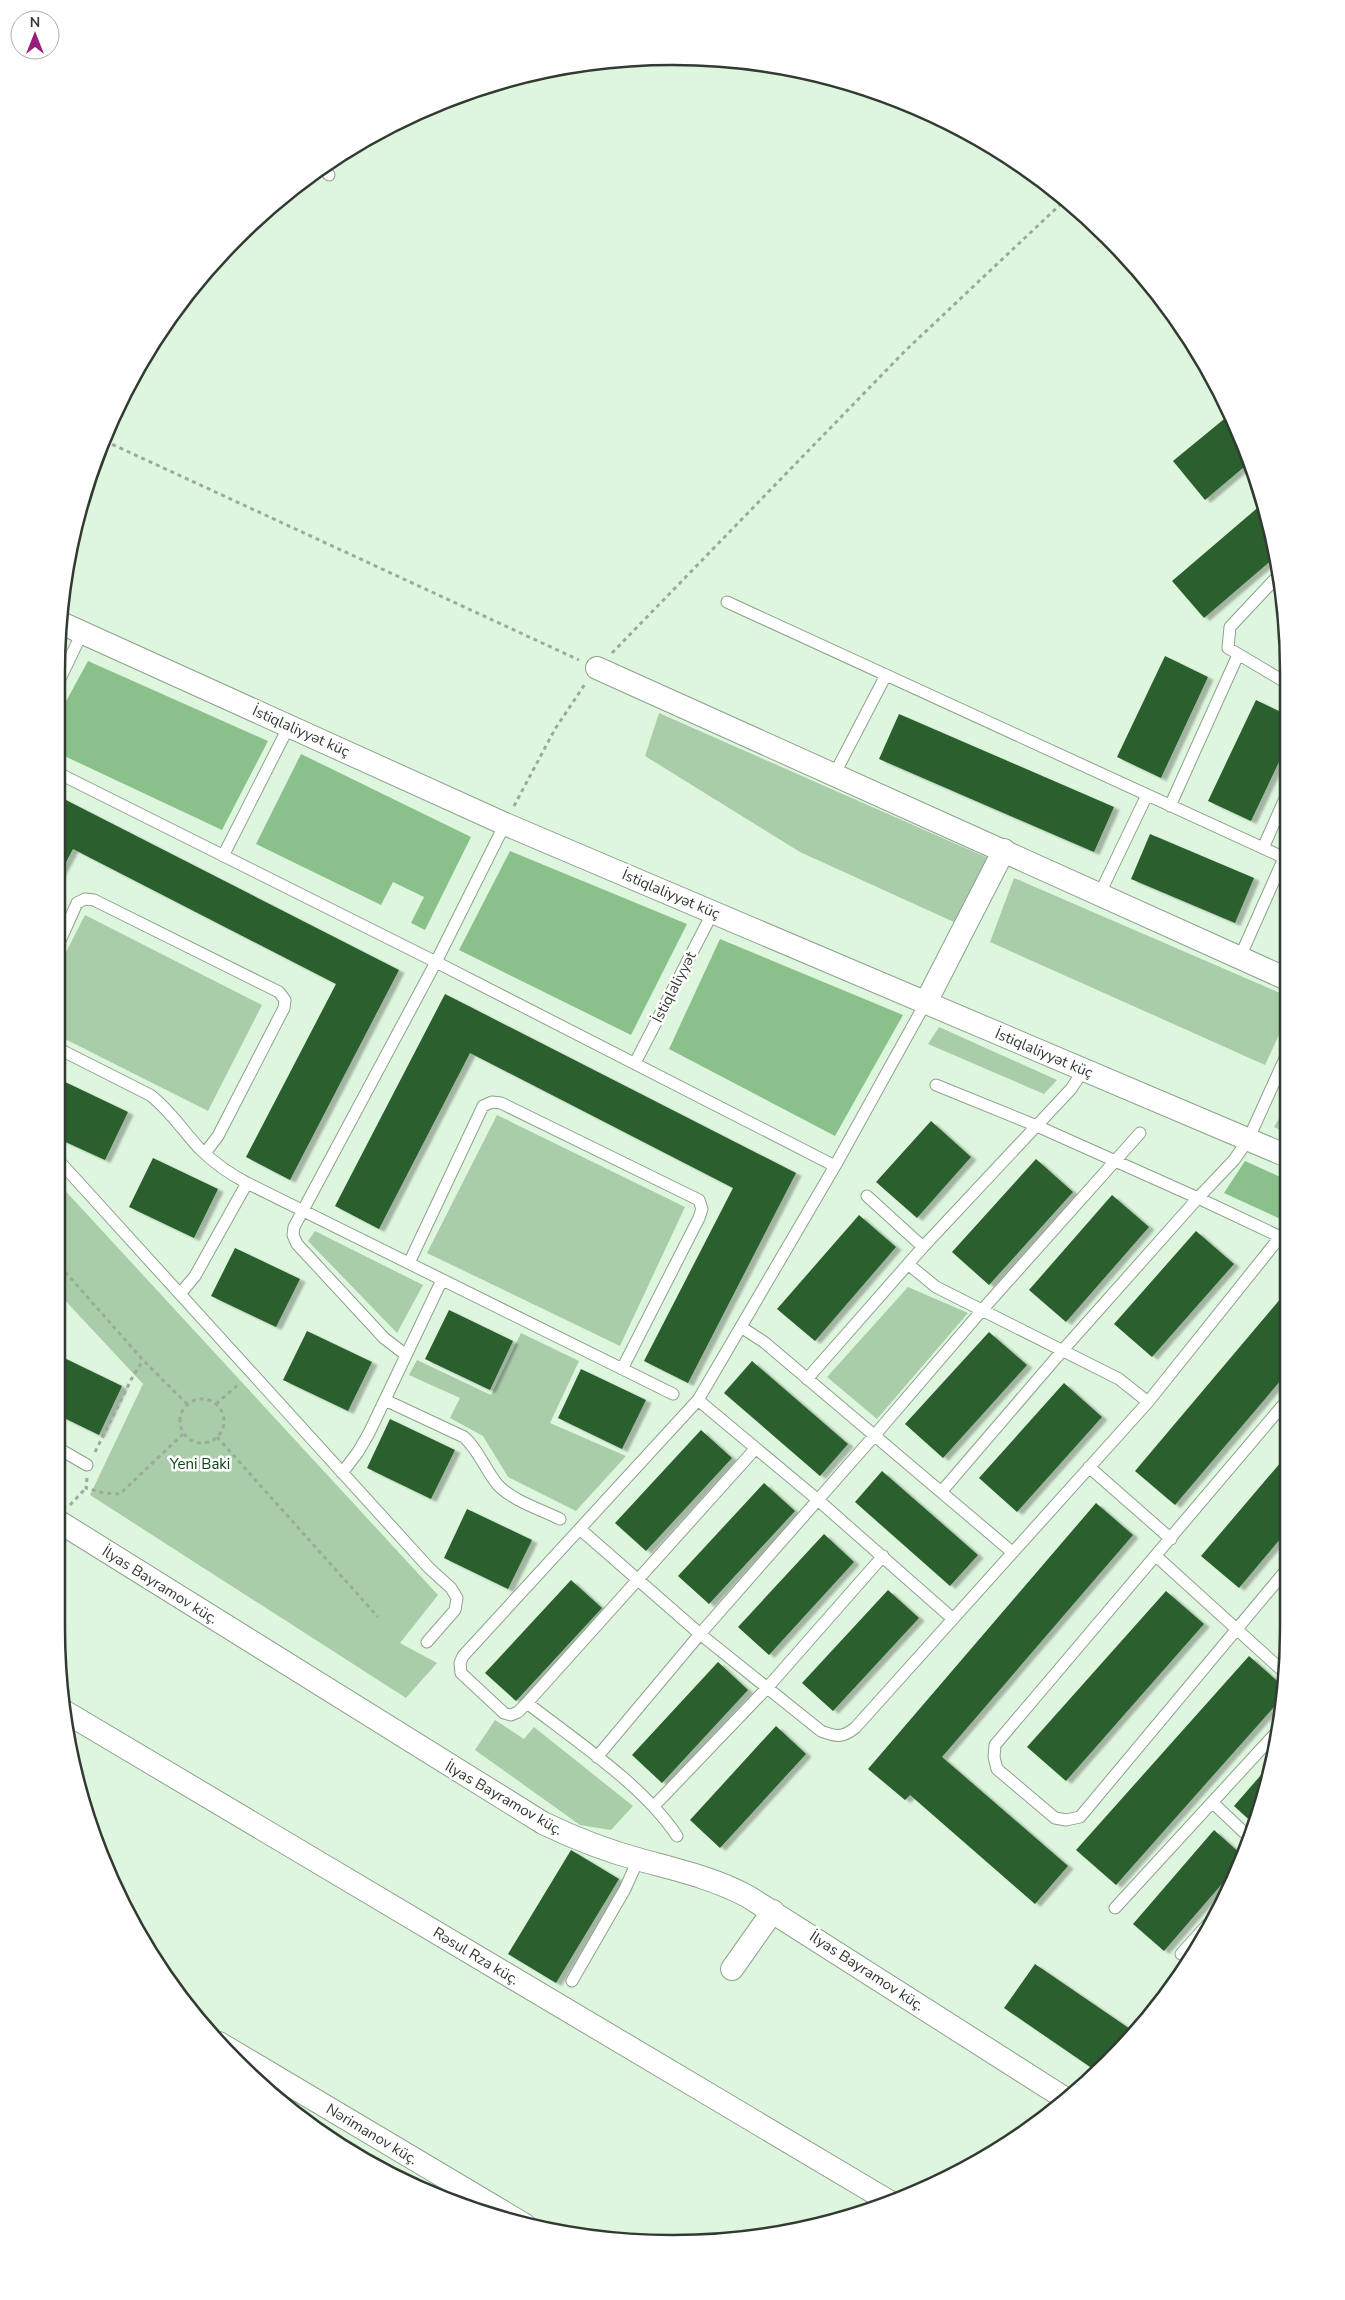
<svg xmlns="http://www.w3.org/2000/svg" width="1345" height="2300" viewBox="0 0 1345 2300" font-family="'Nunito Sans',sans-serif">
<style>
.green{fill:#a9cda9}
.forest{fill:#8ac18a}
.building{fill:#2b5f2e;filter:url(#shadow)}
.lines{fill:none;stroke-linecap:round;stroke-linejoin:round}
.lane-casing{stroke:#8da28d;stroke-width:13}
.street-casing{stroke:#8da28d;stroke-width:24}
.path{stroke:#9aab99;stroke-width:3;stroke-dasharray:4 4;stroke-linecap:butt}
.lane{stroke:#fff;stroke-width:11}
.street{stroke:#fff;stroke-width:22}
.labels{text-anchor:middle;stroke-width:5;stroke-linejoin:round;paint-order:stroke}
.street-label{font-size:15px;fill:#323b32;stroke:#fff}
.park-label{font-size:15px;fill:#094612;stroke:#fff}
.rim{fill:none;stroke:#323b32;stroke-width:2.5}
</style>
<defs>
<filter id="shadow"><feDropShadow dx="5.5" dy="3" stdDeviation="1" flood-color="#0004"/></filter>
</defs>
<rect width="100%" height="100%" fill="#dff6de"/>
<path class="green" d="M659 713 988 858 956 923 800 852 645 756Z
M1014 878 1287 996V1018L1265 1065 990 942Z
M85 915 262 1005 208 1111 59 1036V966Z
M939 1027 1057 1080 1044 1094 928 1044Z
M1287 1105V1133L1274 1127Z
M497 1115 685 1207 620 1346 427 1253Z
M60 1185 438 1595 400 1643 437 1663 406 1698 90 1495 143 1384 60 1295Z
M315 1231 423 1285 397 1333 308 1241Z
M908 1287 968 1313 877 1419 827 1377Z
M521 1333 579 1361 550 1423 626 1456 576 1511 508 1477 483 1436 450 1418 460 1398 409 1375 417 1360 491 1395Z
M495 1720 524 1739 534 1727 633 1806 611 1830 580 1825 475 1750Z"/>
<path class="forest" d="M88 661 268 741 222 830 58 753V716Z
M301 754 471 837 425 930 411 923 424 897 393 882 381 905 256 844Z
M510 851 687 924 631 1035 459 950Z
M720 939 903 1015 835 1136 669 1049Z
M1245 1161 1287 1180V1222L1224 1193Z"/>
<path class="building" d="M1229 415 1250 462 1205 500 1173 461Z
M1262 504 1273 559 1204 618 1172 581Z
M1165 656 1208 677 1161 778 1117 757Z
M1256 700 1287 715V745L1251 821 1208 801Z
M899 714 1114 807 1094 852 879 759Z
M58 796 399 970 290 1180 246 1157 336 984 73 849 58 877Z
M1150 834 1254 878 1235 923 1131 879Z
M445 994 796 1173 688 1383 644 1361 733 1188 470 1053 379 1229 335 1206Z
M63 1081 128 1112 105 1160 59 1139V1089Z
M931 1121 971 1157 917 1218 876 1182Z
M153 1158 218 1189 194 1238 129 1207Z
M1036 1159 1073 1192 989 1285 952 1252Z
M1112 1195 1149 1227 1066 1322 1029 1290Z
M859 1215 896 1247 815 1341 777 1309Z
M1196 1231 1234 1264 1152 1357 1114 1324Z
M235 1248 300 1279 276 1327 211 1296Z
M1287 1291V1373L1175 1505 1135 1471Z
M449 1310 513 1341 490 1390 425 1359Z
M307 1331 372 1362 348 1411 283 1380Z
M989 1332 1027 1365 943 1458 905 1424Z
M60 1356 122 1386 99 1435 60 1416Z
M752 1361 848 1444 820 1476 724 1393Z
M581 1369 646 1400 622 1449 558 1418Z
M1064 1383 1102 1417 1017 1512 979 1478Z
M390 1419 455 1450 431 1499 367 1468Z
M701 1430 732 1458 646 1551 615 1523Z
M1287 1455V1531L1239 1588 1201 1556Z
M882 1471 978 1555 950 1586 855 1502Z
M764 1483 795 1511 709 1604 678 1576Z
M1096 1503 1133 1535 942 1757 1068 1866 1035 1904 910 1795 905 1800 868 1769Z
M467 1509 532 1540 508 1589 444 1558Z
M824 1534 854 1562 769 1655 738 1627Z
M571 1580 602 1608 516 1701 485 1673Z
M888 1590 919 1618 833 1711 802 1683Z
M1166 1591 1204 1624 1066 1781 1027 1747Z
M1249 1656 1284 1687 1281 1699 1116 1885 1076 1850Z
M718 1662 748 1690 662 1783 632 1755Z
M776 1726 806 1754 720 1848 690 1820Z
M1267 1768 1263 1789 1256 1826 1234 1806Z
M1214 1830 1242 1855 1234 1870 1164 1951 1133 1924Z
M571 1850 619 1879 556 1983 508 1954Z
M1035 1964 1136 2033 1096 2071 1004 2008Z"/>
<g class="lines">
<g class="lane-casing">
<path id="lane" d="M322 167 329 175
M1277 577 1230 627 1228 648 1285 682 1287 677
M727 602 1287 859
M58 683 82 633
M58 773 436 962 835 1166
M834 775 886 675
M1170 806 1238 655
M1263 848 1287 794
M223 856 289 726
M1100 893 1147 795
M59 943 77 903 85 899 94 900 279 992 285 1000 284 1008 218 1136 205 1153
M1240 957 1284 858
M59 1049 150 1095C170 1110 183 1131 200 1149 214 1163 230 1174 247 1183L673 1394
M635 1063 713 912
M936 1085 1037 1126 1198 1198 1287 1240
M60 1162 429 1568 451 1588 457 1598 455 1610 427 1642
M867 1196 923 1247
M409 1263 483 1106 492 1102 501 1103 699 1200 702 1209 699 1218 622 1369
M908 1264 936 1287 1119 1379 1148 1402
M180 1294 195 1276 247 1183
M741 1327 764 1342 1012 1552
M406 1355 384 1338 297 1244 293 1235 294 1227 436 962 505 824
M807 1379 923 1247 1071 1089 1083 1071
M385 1400 464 1437C479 1450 485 1470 498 1485 513 1501 540 1509 560 1519
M698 1400 818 1500 953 1619
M1287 1403 1283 1405 995 1745 994 1757 997 1769 1055 1818 1066 1820 1080 1817 1287 1569
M61 1450 87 1465
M1089 1467 1171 1539
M342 1473 358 1452 369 1433 442 1280
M942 1491 1062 1351 1198 1198 1234 1160 1248 1140 1287 1054
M581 1530 700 1634 821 1731C836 1737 842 1738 855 1728L1148 1402 1280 1237
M1156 1556 1286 1674
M527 1703 756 1448
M597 1757 700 1634 874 1436 983 1309 1140 1133
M1213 1803 1250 1838
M654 1806 767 1688 883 1556
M677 1836C644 1786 575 1740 527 1703L518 1712 511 1715 504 1713 461 1673 460 1663 463 1656 698 1400 835 1166 926 1002
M1115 1908 1274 1735
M1181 1954 1207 1925
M572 1981 625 1889 638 1860"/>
</g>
<g class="street-casing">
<path id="street" d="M59 622 505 824 1287 1156
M597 668 1287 979
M926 1002 1004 850
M61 1523 543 1823C574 1838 607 1851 641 1860 677 1870 713 1878 747 1896L1066 2099
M62 1710 890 2202
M732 1969 773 1911
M219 2043 525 2225"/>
</g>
<path class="path" d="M105 441 579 660
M612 653 906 350 1064 201
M514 806 555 729 585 684
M60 1266 143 1360 188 1405
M180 1421a22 22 0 1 1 44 0a22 22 0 1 1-44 0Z
M216 1404 240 1383
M217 1437 378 1617
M95 1452 132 1378 143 1360
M87 1478 86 1488 104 1493 120 1494 184 1433
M70 1505 86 1488"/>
<use href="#lane" class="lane"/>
<use href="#street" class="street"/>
</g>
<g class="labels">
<g class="street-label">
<text transform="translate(301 731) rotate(24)" y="5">İstiqlaliyyət küç</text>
<text transform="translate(671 894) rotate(23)" y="5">İstiqlaliyyət küç</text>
<text transform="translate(674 987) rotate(-63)" y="5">İstiqlaliyyət</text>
<text transform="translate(1044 1053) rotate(23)" y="5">İstiqlaliyyət küç</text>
<text transform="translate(160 1585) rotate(32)" y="5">İlyas Bayramov küç.</text>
<text transform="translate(504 1798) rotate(30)" y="5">İlyas Bayramov küç.</text>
<text transform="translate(476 1956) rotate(31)" y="5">Rəsul Rza küç.</text>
<text transform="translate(867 1971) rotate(33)" y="5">İlyas Bayramov küç.</text>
<text transform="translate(372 2134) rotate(31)" y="5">Nərimanov küç.</text>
</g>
<g class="park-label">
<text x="200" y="1469">Yeni Baki</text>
</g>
</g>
<path d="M0 0H1345V2300H0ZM672 65H673A607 607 0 0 1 1280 672V1628A607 607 0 0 1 673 2235H672A607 607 0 0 1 65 1628V672A607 607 0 0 1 672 65Z" fill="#fff" fill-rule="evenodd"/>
<path class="rim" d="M672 65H673A607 607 0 0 1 1280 672V1628A607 607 0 0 1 673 2235H672A607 607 0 0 1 65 1628V672A607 607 0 0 1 672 65Z"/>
<g transform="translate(35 35)"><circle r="24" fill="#ffffff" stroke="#adb1ad"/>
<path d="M0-4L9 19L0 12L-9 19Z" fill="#971f7b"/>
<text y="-8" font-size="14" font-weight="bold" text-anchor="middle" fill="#323b32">N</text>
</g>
</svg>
